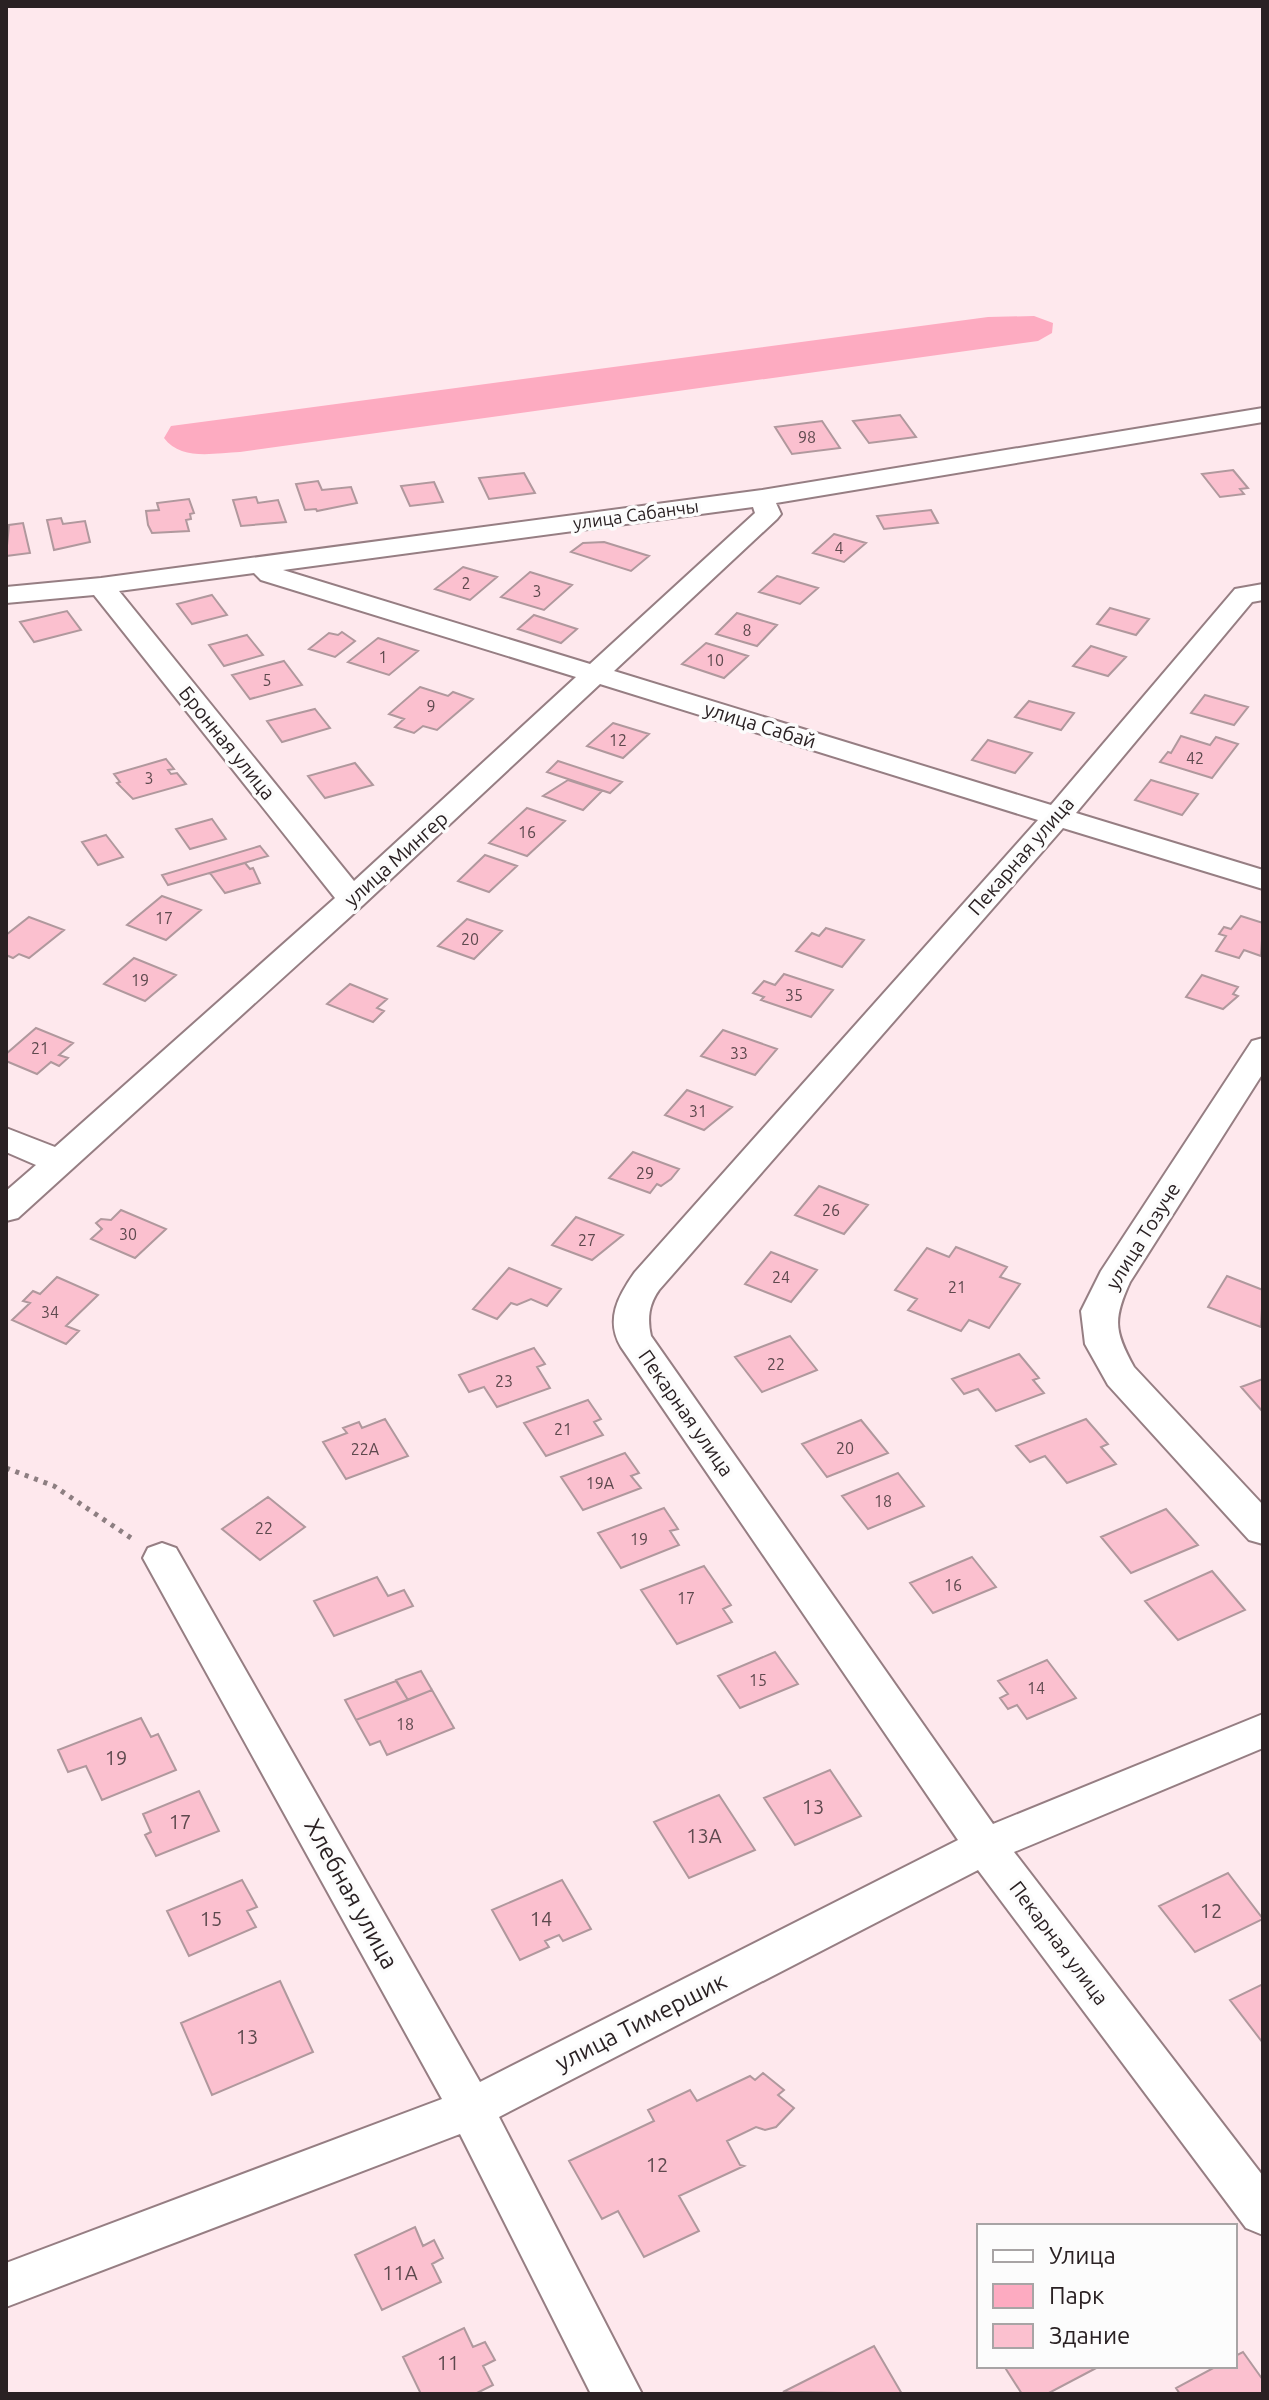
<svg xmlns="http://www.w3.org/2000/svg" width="1269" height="2400" viewBox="0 0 1269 2400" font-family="Ubuntu,sans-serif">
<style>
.green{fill:#fdabc1}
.building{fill:#fbc0cf;stroke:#b0989d;stroke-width:2}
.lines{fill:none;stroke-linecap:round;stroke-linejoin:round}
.minor-casing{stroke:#967e83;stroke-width:4}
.path{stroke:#8d7e81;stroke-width:5;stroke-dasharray:4 6;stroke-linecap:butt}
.minor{fill:#fff;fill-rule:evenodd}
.labels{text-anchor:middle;stroke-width:7;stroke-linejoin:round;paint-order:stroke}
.number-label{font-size:16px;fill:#5e494e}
.far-street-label{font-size:18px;fill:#2a2123;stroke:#fcfcfc}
.street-label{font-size:20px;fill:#2a2123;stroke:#fcfcfc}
.near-number-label{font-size:20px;fill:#5e494e}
.near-street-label{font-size:24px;fill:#2a2123;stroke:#fcfcfc}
</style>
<rect width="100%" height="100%" fill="#fee8ed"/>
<path class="green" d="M1034 316 1053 323 1052 333 1038 341 240 452C214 453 181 461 164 438L171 426 988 317Z"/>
<path class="building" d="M900 415 916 437 869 443 853 421Z
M822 421 840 448 792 454 775 427Z
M1233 470 1248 488 1240 489 1244 494 1220 497 1202 474Z
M524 473 535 493 489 499 479 478Z
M318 481 322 490 351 487 357 503 317 511 316 509 305 510 296 484Z
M434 482 443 502 410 506 401 486Z
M256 497 258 503 278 500 286 522 241 526 233 500Z
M189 499 194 513 190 514 191 519 186 520 189 531 152 533 148 525 146 511 159 510 157 503Z
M931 510 938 523 884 529 877 516Z
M61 518 63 524 85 521 90 542 54 550 47 520Z
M23 523 30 553 6 556 9 525Z
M834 534 866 543 844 562 813 553Z
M604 542 649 556 631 571 571 552 583 543Z
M463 567 497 577 470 600 435 589Z
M530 572 572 585 544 610 501 597Z
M777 576 818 588 800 604 759 592Z
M212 595 227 615 192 624 177 604Z
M1110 608 1149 619 1136 635 1097 624Z
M67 611 81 630 34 642 20 622Z
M737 613 777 625 757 646 716 634Z
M534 615 577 629 561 643 518 629Z
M342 632 355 641 335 657 309 649 329 633 338 635Z
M247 635 263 655 224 666 209 645Z
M378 638 418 651 389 675 348 662Z
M706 643 748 656 724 678 682 664Z
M1091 646 1126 657 1108 676 1073 666Z
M284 661 302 685 250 699 232 675Z
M420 687 448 696 453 692 473 699 437 730 423 726 414 733 395 727 404 719 389 714Z
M1205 695 1248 707 1234 725 1191 713Z
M1029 701 1074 713 1061 730 1015 717Z
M315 709 330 728 282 742 267 721Z
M613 723 649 734 623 758 587 746Z
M1181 736 1210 745 1216 737 1238 744 1212 778 1160 762 1168 752 1171 753Z
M988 740 1032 753 1015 773 972 760Z
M166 759 174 769 168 770 171 774 177 773 186 784 133 799 117 783 120 782 114 774Z
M558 761 622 782 610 793 547 772Z
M355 763 373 785 325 798 308 776Z
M568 780 602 791 583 810 543 796Z
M1151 780 1198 794 1182 815 1135 800Z
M527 808 565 821 527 856 489 843Z
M212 819 226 839 190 849 176 829Z
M106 835 123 857 98 865 82 842Z
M260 846 268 856 168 885 162 875Z
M485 855 517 866 489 892 458 881Z
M245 863 250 869 253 868 260 883 225 893 210 873Z
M162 896 201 910 166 940 127 925Z
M1241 916 1263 923 1261 956 1244 950 1239 958 1216 951 1226 936 1219 934 1224 927 1231 929Z
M29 917 64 930 29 958 19 954 13 958 6 955V935Z
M467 919 502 931 474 959 438 946Z
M826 928 864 940 842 967 796 951 812 933 819 936Z
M134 958 176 975 145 1001 104 984Z
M784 974 833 990 811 1017 761 1000 764 997 753 993 764 981 775 985Z
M1202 975 1238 987 1233 994 1238 996 1223 1009 1186 997Z
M350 984 387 999 377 1008 384 1011 373 1022 327 1004Z
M36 1028 73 1043 59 1055 68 1058 59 1066 51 1062 37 1074 6 1061V1054Z
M723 1030 777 1049 755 1075 701 1056Z
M687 1090 732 1107 704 1130 665 1115Z
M633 1152 679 1169 671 1179 661 1186 657 1184 650 1193 609 1178Z
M819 1186 868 1205 844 1234 795 1215Z
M121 1210 166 1229 135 1258 91 1239 102 1229 96 1223 101 1219 111 1220Z
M576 1217 623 1235 592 1260 552 1245Z
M956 1247 1007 1267 1000 1277 1020 1284 989 1328 969 1320 961 1331 908 1310 917 1299 895 1290 927 1248 949 1257Z
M771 1252 817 1270 791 1302 745 1284Z
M509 1268 561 1289 547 1306 531 1299 517 1305 511 1303 497 1319 473 1309Z
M1227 1276 1263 1290 1261 1327 1208 1307Z
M57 1277 98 1295 66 1326 79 1331 66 1344 12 1320 30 1303 23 1301 33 1291 40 1294Z
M790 1336 817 1370 762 1392 735 1357Z
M534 1348 545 1364 537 1367 550 1388 497 1407 484 1387 469 1392 459 1375Z
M1019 1354 1039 1378 1033 1380 1044 1393 996 1411 978 1389 964 1394 952 1379Z
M1263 1379V1412L1241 1387Z
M588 1400 601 1419 594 1422 603 1435 546 1456 524 1423Z
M385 1419 408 1456 346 1479 323 1442 347 1433 343 1428 359 1422 362 1428Z
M1086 1419 1108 1444 1101 1447 1116 1464 1067 1483 1045 1456 1030 1462 1016 1446Z
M861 1420 888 1453 827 1477 802 1444Z
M625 1453 639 1473 631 1476 641 1488 583 1510 561 1477Z
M898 1473 924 1506 868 1529 842 1496Z
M268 1497 305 1527 260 1560 222 1529Z
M664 1508 678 1529 670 1531 679 1545 621 1568 598 1533Z
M1166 1509 1198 1545 1131 1573 1101 1537Z
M972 1557 996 1587 933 1613 910 1583Z
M704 1566 731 1605 723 1609 732 1622 677 1644 641 1590Z
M1212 1571 1245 1610 1178 1640 1145 1601Z
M377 1577 388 1596 404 1590 413 1606 334 1636 314 1601Z
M775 1652 798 1684 740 1708 718 1676Z
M1047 1660 1076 1698 1027 1719 1017 1705 1008 1709 1000 1698 1008 1694 998 1681Z
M421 1671 432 1690 408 1700 396 1680Z
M396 1681 408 1700 356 1720 345 1700Z
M432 1690 454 1728 387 1755 380 1741 370 1745 356 1720Z
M141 1718 151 1737 158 1734 176 1770 102 1800 86 1766 68 1772 58 1750Z
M830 1770 861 1816 795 1845 764 1798Z
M199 1791 219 1831 156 1856 145 1835 151 1832 143 1814Z
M719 1795 755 1850 689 1878 654 1822Z
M1228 1873 1263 1919 1195 1952 1159 1906Z
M242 1880 257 1907 247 1911 256 1927 189 1956 167 1911Z
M562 1880 591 1929 563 1941 559 1935 545 1941 549 1947 520 1960 492 1910Z
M280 1981 313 2052 212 2095 181 2023Z
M1263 1984V2043L1230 2000Z
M763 2073 784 2090 778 2095 794 2108 776 2127 765 2130 756 2127 727 2141 740 2165 744 2166 679 2196 699 2231 644 2257 618 2211 602 2219 569 2161 654 2121 648 2110 690 2090 697 2101 750 2076 755 2080Z
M415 2227 423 2246 434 2240 443 2258 432 2264 441 2282 382 2310 355 2255Z
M464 2328 473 2347 485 2342 495 2360 483 2366 493 2385 475 2394H421L403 2357Z
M874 2346 902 2394 783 2392Z
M1243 2352 1263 2380V2394H1180L1176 2388 1217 2366H1235V2356Z
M1004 2366H1100L1047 2394H1022Z"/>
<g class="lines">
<g class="minor-casing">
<path id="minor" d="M1263 408V422L776 503 781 514 777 519 614 671 1051 805 1235 589 1263 584V600L1252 602 1076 813 1263 870V889L1063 828 659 1290C649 1304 647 1318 651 1336L993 1824 1263 1714V1748L1014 1852 1263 2176V2235L1246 2228 978 1870 499 2117 642 2394H591L460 2134 6 2307V2263L442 2099 143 1558 148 1548 162 1543 176 1548 480 2082 958 1840 621 1347C605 1320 618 1296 635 1272L1038 820 600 684 363 905 18 1218 6 1221V1191L36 1165 6 1152V1128L55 1147 335 898 94 595 6 603V587L101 578 762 490ZM753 507 755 513 590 664 283 570ZM254 573 261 580 576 677 354 881 119 591Z
M1263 1038V1073L1130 1282C1113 1319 1114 1331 1134 1367L1263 1505V1544L1249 1540 1108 1385 1085 1344 1081 1311 1101 1271 1252 1041Z"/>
</g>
<path class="path" d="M6 1468 54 1486 134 1540"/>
<use href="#minor" class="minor"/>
</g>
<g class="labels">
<g class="number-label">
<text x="807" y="443">98</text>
<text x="839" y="554">4</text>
<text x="466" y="589">2</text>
<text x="537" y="597">3</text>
<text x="747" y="636">8</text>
<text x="383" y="663">1</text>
<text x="715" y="666">10</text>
<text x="267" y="686">5</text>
<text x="431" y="712">9</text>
<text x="618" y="746">12</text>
<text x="1195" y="764">42</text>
<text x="149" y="784">3</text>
<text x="527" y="838">16</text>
<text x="164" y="924">17</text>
<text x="470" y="945">20</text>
<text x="140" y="986">19</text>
<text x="794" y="1001">35</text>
<text x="40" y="1054">21</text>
<text x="739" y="1059">33</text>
<text x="698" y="1117">31</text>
<text x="645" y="1179">29</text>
<text x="831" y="1216">26</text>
<text x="128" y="1240">30</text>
<text x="587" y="1246">27</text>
<text x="781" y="1283">24</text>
<text x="957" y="1293">21</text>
<text x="50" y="1318">34</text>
<text x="776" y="1370">22</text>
<text x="504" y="1387">23</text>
<text x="563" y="1435">21</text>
<text x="845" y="1454">20</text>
<text x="365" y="1455">22А</text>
<text x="600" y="1489">19А</text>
<text x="883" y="1507">18</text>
<text x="264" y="1534">22</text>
<text x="639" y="1545">19</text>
<text x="953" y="1591">16</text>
<text x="686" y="1604">17</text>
<text x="758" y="1686">15</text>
<text x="1036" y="1694">14</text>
<text x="405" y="1730">18</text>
</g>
<g class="far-street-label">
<text transform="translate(636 515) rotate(-8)" y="6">улица Сабанчы</text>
</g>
<g class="street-label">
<text transform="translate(760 725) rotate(17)" y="7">улица Сабай</text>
<text transform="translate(227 743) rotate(51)" y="7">Бронная улица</text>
<text transform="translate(1021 856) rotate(-49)" y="7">Пекарная улица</text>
<text transform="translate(396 859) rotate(-42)" y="7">улица Мингер</text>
<text transform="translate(1143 1236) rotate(-58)" y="7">улица Тозуче</text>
<text transform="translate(686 1413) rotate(55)" y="7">Пекарная улица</text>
<text transform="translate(1059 1943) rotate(53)" y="7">Пекарная улица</text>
</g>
<g class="near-number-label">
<text x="116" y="1765">19</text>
<text x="813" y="1814">13</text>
<text x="180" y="1829">17</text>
<text x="704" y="1843">13А</text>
<text x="1211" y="1918">12</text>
<text x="211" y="1926">15</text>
<text x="541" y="1926">14</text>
<text x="247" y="2044">13</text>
<text x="657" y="2172">12</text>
<text x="400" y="2280">11А</text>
<text x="448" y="2370">11</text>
</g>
<g class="near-street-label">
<text transform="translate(351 1894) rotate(61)" y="8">Хлебная улица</text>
<text transform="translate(641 2022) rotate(-27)" y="8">улица Тимершик</text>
</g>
</g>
<rect width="1269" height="2400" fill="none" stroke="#2a2123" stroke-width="16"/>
<rect x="977" y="2224" width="260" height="144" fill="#fcfcfc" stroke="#a8a4a5" stroke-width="2"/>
<rect x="993" y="2250" width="40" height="12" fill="#ffffff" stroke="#a8a4a5" stroke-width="2"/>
<text x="1049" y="2264" font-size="24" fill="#2a2123">Улица</text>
<rect x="993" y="2284" width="40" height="24" fill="#fdabc1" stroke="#a8a4a5" stroke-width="2"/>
<text x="1049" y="2304" font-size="24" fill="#2a2123">Парк</text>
<rect x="993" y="2324" width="40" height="24" fill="#fbc0cf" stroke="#a8a4a5" stroke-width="2"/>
<text x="1049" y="2344" font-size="24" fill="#2a2123">Здание</text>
</svg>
